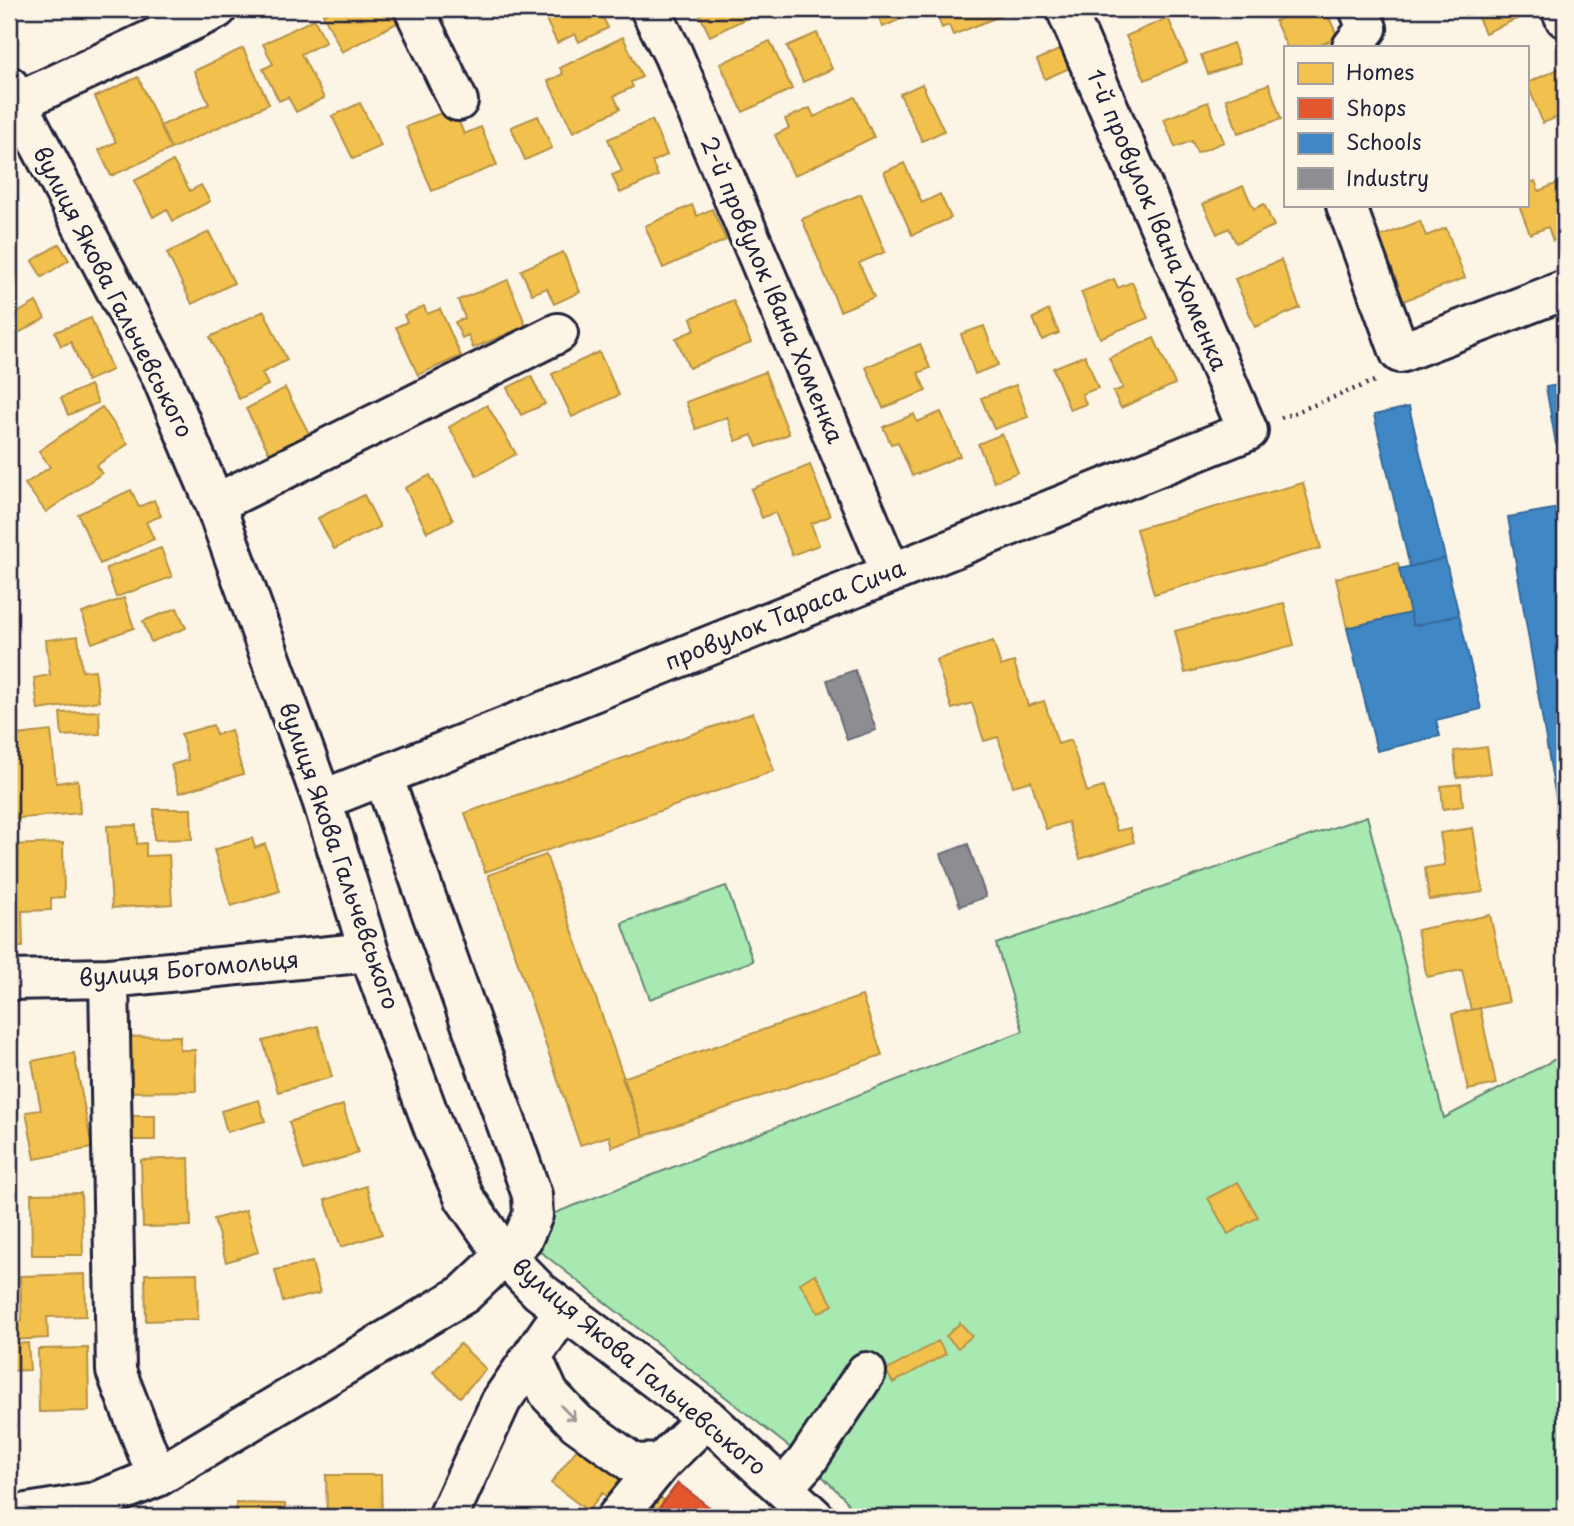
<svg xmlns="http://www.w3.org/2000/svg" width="1574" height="1526" viewBox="0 0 1574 1526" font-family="'Playpen Sans',sans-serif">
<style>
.green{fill:#a8e9b2;stroke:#658676;stroke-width:2}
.homes{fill:#f2c14e;stroke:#b49148;stroke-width:2}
.shops{fill:#e4572e;stroke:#aa4732;stroke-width:2}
.schools{fill:#3f88c5;stroke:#36699c;stroke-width:2}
.industry{fill:#8d8d92;stroke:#6d6d78;stroke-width:2}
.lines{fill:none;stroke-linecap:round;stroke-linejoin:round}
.minor-casing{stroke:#22223b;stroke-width:44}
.path{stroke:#22223b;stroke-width:4.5;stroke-dasharray:2 5;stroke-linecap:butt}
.minor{stroke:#fcf5e5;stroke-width:38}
.oneway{stroke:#9a9698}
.labels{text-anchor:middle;stroke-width:7;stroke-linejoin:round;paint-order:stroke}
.street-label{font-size:23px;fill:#22223b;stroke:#fcf5e5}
</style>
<rect width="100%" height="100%" fill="#fcf5e5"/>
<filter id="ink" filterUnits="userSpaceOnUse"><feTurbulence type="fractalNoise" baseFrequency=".0143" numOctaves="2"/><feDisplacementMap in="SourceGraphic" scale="14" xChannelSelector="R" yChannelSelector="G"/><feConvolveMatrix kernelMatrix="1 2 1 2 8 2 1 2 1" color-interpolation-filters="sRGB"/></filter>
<g filter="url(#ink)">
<path class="green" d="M1367 816 1444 1118 1565 1054V1517H855L845 1499 807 1461 523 1238 547 1216 1023 1031 996 944Z
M726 886 753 961 650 999 622 923Z"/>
<path class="homes" d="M333 9H392L399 22 342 52 323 14Z
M541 9H585L587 13 599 9 608 28 579 42 575 34 557 43Z
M697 9H749L753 15 710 36Z
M875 9H909L912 14 883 27Z
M934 9H1017L953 35 949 25 942 28Z
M1302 9H1325L1338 37 1316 47H1287L1275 21Z
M1474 9H1528L1530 13 1485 33Z
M1168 18 1187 62 1145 80 1126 36Z
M314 19 326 42 301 54 324 98 296 112 288 97 279 101 263 69 273 64 263 44Z
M817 33 832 69 803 82 787 46Z
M623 37 642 77 631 82 633 87 614 96 620 109 573 132 548 81 563 74 560 68Z
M770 41 792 89 743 112 720 64Z
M1233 43 1240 63 1208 74 1201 55Z
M1065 47 1074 66 1045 79 1037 60Z
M243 48 269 104 171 149 160 126 209 104 194 71Z
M1565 66V114L1543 123 1527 83Z
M138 77 171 149 111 176 99 150 116 142 95 97Z
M922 84 944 131 922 141 900 94Z
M1269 84 1281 119 1238 133 1226 99Z
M855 97 874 137 794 176 775 135 789 128 785 119 810 108 814 117Z
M1208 102 1224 142 1197 153 1192 141 1175 147 1164 119Z
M360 103 381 146 353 159 332 116Z
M453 108 464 134 481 127 497 165 432 191 406 127Z
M538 116 552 148 525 160 511 127Z
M652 120 667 155 652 162 658 176 620 193 612 175 622 171 608 139Z
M173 161 190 191 201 185 210 201 173 221 167 209 153 217 134 181Z
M904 163 922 203 940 194 951 218 912 235 884 172Z
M1565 180V235L1553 241 1548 227 1530 234 1519 205H1527V184L1535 181 1539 191Z
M1243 186 1254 209 1264 204 1274 226 1236 243 1229 228 1217 234 1203 204Z
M861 194 885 252 859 263 874 297 840 311 802 219Z
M692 205 697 216 712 209 726 240 663 268 645 226Z
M1420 221 1426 236 1446 228 1465 278 1403 301 1379 237Z
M209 232 234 283 192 304 167 253Z
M59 244 69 260 42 277 32 261Z
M563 252 580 292 554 304 547 288 532 294 521 270Z
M1281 260 1300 308 1255 327 1235 279Z
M1114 279 1118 288 1132 282 1148 318 1100 338 1081 292Z
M508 280 526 326 473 348 468 335 462 338 455 322 465 318 458 300Z
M733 300 751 343 689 368 676 338 695 330 691 318Z
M36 302 45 318 15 335 9 325V318Z
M424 306 427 314 440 309 461 356 418 375 396 327 407 322 404 315Z
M1049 310 1059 333 1042 340 1033 318Z
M264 311 287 360 262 373 268 385 239 399 210 337Z
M91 318 112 370 87 381 71 342 61 346 55 332Z
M984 326 998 365 975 374 961 334Z
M1154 338 1175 384 1121 408 1113 392 1123 388 1109 358Z
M920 344 930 368 918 373 926 391 883 408 866 367Z
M599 352 619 395 572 417 552 374Z
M1085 355 1098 388 1082 394 1086 404 1070 410 1053 368Z
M765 372 789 434 757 447 752 435 736 441 727 417 696 429 686 402Z
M531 376 545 404 521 415 507 388Z
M90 385 98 403 68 415 61 398Z
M1016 385 1028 417 994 429 981 398Z
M285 388 311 437 272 458 246 409Z
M487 405 516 454 477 476 449 427Z
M102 407 128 444 96 466 102 473 46 512 25 484 50 467 39 451Z
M941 412 960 456 912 476 898 442 891 444 883 427 914 414 917 422Z
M1002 434 1018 472 994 482 978 444Z
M810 465 830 516 811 524 819 545 792 555 775 512 762 518 751 489Z
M430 475 453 520 427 532 405 488Z
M1303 483 1321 548 1154 594 1136 529Z
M131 490 139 507 154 500 161 516 146 522 154 539 100 564 78 514Z
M364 495 380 527 334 549 318 518Z
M161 548 172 577 116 597 106 568Z
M1398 563 1410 613 1347 628 1336 578Z
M124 598 134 628 92 643 82 613Z
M1284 603 1294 645 1185 673 1175 631Z
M177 608 186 628 151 642 143 621Z
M78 636 82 671 95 670 99 701 38 710 34 678 50 675 46 640Z
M993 641 1001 666 1014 662 1028 706 1044 701 1058 744 1071 740 1087 792 1103 787 1117 831 1130 828 1134 842 1080 859 1068 822 1046 829 1031 781 1013 786 998 737 984 741 972 703 952 709 936 660Z
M99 711 100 734 62 736 60 713Z
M753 713 774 771 485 872 465 813Z
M213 725 216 735 231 730 243 774 179 793 171 765 188 760 181 734Z
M51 731 56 783 78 780 80 813 11 819 9 736Z
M1487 747 1491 773 1457 778 1454 751Z
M1461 784 1463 806 1443 809 1441 786Z
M154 809H191L192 839 154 840Z
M136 825 137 844 146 843V856L169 855 172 904 112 908 107 826Z
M1473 828 1483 892 1429 900 1425 868 1445 865 1440 833Z
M252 838 255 848 265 844 280 891 231 906 214 850Z
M63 843 64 897 51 898V910L22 911 23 947H9V845Z
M546 855 644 1136 612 1147 609 1136 580 1145 488 875Z
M1490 915 1509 1002 1471 1010 1462 970 1427 977 1417 930Z
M862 996 882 1055 644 1136 622 1078Z
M1480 1008 1496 1084 1468 1090 1452 1014Z
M318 1026 332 1077 278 1092 263 1041Z
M180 1036V1050H195L196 1091 123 1092 122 1037Z
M74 1053 92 1148 35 1159 26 1112 41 1110 32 1061Z
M259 1100 265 1121 227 1132 221 1111Z
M343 1105 358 1153 304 1170 289 1122Z
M124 1116H155V1140H123Z
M189 1158 191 1226 143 1227 141 1160Z
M1238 1182 1258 1217 1228 1234 1208 1198Z
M366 1186 382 1234 341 1247 325 1200Z
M81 1193 83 1255H32L31 1194Z
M246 1210 258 1252 226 1262 214 1219Z
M312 1262 320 1293 283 1302 275 1270Z
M12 1267 15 1303H9V1268Z
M197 1273 198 1319 146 1321 145 1274Z
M85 1274 86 1316 47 1317 48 1338 9 1340V1321H22L20 1276Z
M815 1274 833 1305 818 1313 800 1283Z
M960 1323 972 1336 958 1348 946 1336Z
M938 1341 946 1354 893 1383 886 1371Z
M28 1343 30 1370 9 1371V1344Z
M460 1344 486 1369 460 1397 433 1372Z
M88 1348 89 1411 39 1412 38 1349Z
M599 1420 622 1468 665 1501 652 1517H633L602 1493 588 1511 551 1483Z
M326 1475H381L382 1517H327Z
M236 1503 285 1504 284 1517H236Z"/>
<path class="shops" d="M678 1483 721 1516 720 1517H652Z"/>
<path class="schools" d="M1565 384V442L1556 444 1546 387Z
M1409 407 1445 558 1410 567 1374 415Z
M1565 507V809L1558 810 1508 517Z
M1445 558 1459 615 1413 626 1399 569Z
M1410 613 1413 626 1459 615 1481 709 1436 720 1440 736 1377 751 1347 628Z"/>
<path class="industry" d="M855 670 876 730 847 740 827 680Z
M968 844 986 897 960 906 941 854Z"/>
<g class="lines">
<g class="minor-casing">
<path id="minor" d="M414 9 458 101
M650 9 673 54 891 573
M1561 9 1565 18
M1352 47 1367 28 1359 9
M9 86 162 378 215 504 322 800 369 952 434 1129 465 1199 504 1255 539 1291 707 1418 814 1517
M18 102 217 9
M1346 205 1400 353 1565 290
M215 504 558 333
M322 800 1248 431 1066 9
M109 978 116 1371 157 1477
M9 980 109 978 369 952
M532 1356 549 1394 577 1423 634 1464 661 1463 707 1418
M783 1488 807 1461 866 1372
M9 1516 95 1502 157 1477 464 1294 523 1238 533 1215 532 1195 383 776
M448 1517 501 1401 564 1310
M617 1517 661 1463"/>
</g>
<path class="path" d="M1281 418 1377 380"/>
<use href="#minor" class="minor"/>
</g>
<defs><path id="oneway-shaft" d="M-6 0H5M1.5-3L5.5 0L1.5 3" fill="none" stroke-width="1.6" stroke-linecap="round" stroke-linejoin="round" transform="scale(1.75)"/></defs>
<use class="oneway" href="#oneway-shaft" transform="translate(568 1413) rotate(46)"/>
</g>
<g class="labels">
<g class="street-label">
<text transform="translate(1157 220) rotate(67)" y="8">1-й провулок Івана Хоменка</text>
<text transform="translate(772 290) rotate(67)" y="8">2-й провулок Івана Хоменка</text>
<text transform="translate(113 292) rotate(63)" y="8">вулиця Якова Гальчевського</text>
<text transform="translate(785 615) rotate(-22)" y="8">провулок Тараса Сича</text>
<text transform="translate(339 856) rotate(71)" y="8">вулиця Якова Гальчевського</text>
<text transform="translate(189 969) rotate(-5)" y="8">вулиця Богомольця</text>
<text transform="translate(639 1367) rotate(40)" y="8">вулиця Якова Гальчевського</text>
</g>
</g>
<rect width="1574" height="1526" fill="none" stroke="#fcf5e5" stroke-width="35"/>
<rect x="18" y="18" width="1539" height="1491" fill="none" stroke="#22223b" stroke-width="2.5" filter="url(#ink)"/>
<rect x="1284" y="46" width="245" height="161" fill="#fcf5e5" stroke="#a5a1a1" stroke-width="2"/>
<rect x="1298" y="63" width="35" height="21" fill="#f2c14e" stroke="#a5a1a1" stroke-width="2"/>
<text x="1346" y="80" font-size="21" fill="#22223b">Homes</text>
<rect x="1298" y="98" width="35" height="21" fill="#e4572e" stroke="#a5a1a1" stroke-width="2"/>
<text x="1346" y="116" font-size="21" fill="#22223b">Shops</text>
<rect x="1298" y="133" width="35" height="21" fill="#3f88c5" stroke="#a5a1a1" stroke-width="2"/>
<text x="1346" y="150" font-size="21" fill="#22223b">Schools</text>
<rect x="1298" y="168" width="35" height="21" fill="#8d8d92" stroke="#a5a1a1" stroke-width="2"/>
<text x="1346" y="186" font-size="21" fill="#22223b">Industry</text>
</svg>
